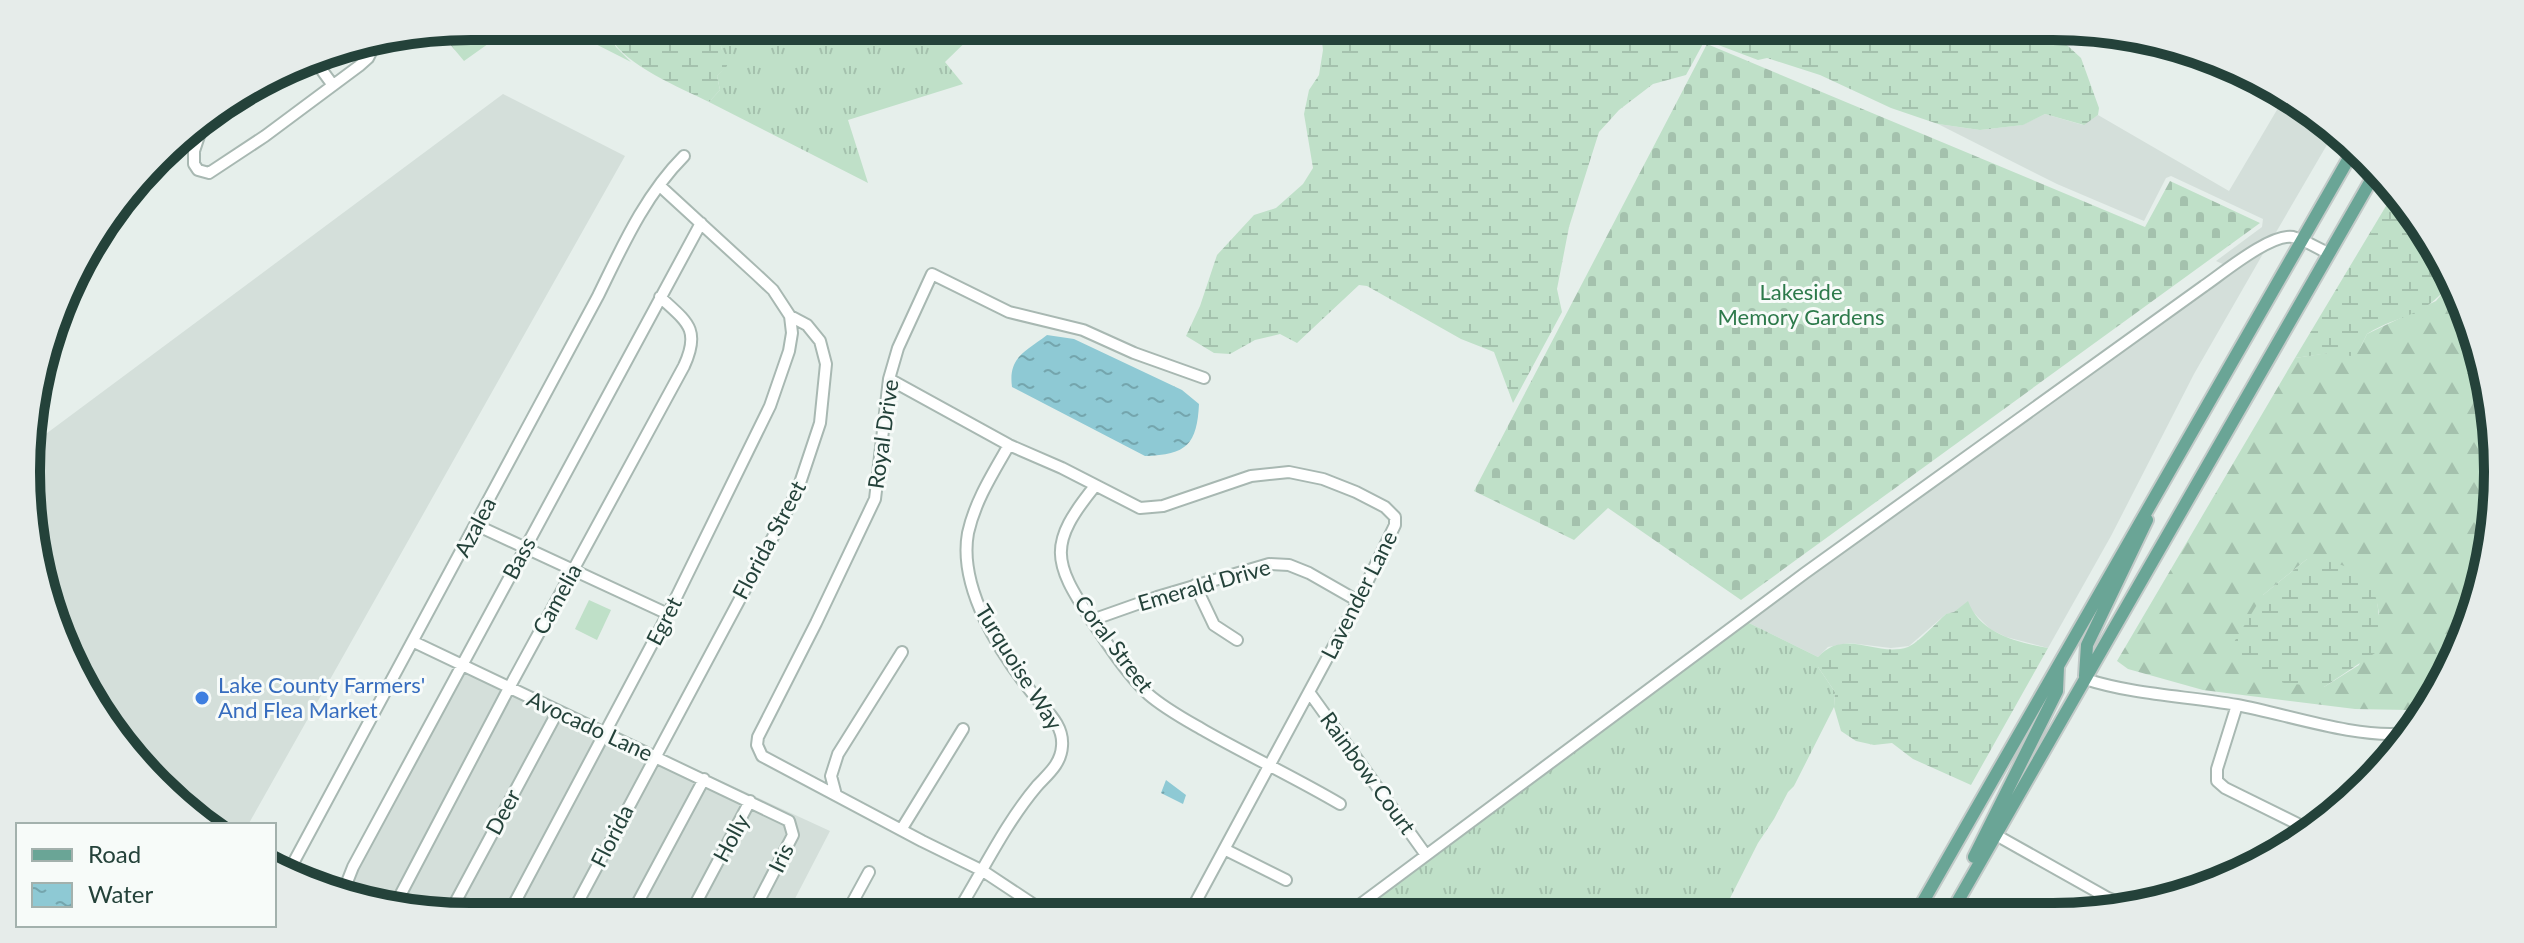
<svg xmlns="http://www.w3.org/2000/svg" width="2524" height="943" viewBox="0 0 2524 943" font-family="Lato,sans-serif">
<style>
.built{fill:#d4dfda}
.grass{fill:url(#grass-tufts)}
.forest{fill:url(#forest-firs);fill-rule:evenodd}
.wetland{fill:url(#wetland-marsh)}
.cemetery{fill:url(#cemetery-stones)}
.garden{fill:#bfe0c8}
.water{fill:url(#water-ripples)}
.lines{fill:none;stroke-linecap:round;stroke-linejoin:round}
.minor-casing{stroke:#a8b8b2;stroke-width:14}
.major-casing{stroke:#c2cac8;stroke-width:16}
.minor{stroke:#fff;stroke-width:10}
.major{stroke:#6aa596;stroke-width:12}
.shop-dot{fill:#3f7fe0;stroke:#f7fbf9;stroke-width:3}
.labels{text-anchor:middle;stroke-width:6;stroke-linejoin:round;paint-order:stroke}
.park-label{font-size:22px;fill:#2d7a4b;stroke:#f7fbf9}
.street-label{font-size:22px;fill:#24423a;stroke:#f7fbf9}
.shop-label{font-size:22px;fill:#366cbe;stroke:#f7fbf9;text-anchor:start}
.rim{fill:none;stroke:#24423a;stroke-width:10}
</style>
<defs>
<pattern id="grass-tufts" width="24" height="20" patternUnits="userSpaceOnUse" patternTransform="scale(2)"><rect width="24" height="20" fill="#bfe0c8"/><path d="M3 7l-1-3M5 7V3M7 7l1-3M15 17l-1-3M17 17v-4M19 17l1-3" fill="none" stroke="#a4c1ad"/></pattern>
<pattern id="forest-firs" width="22" height="20" patternUnits="userSpaceOnUse" patternTransform="scale(2)"><rect width="22" height="20" fill="#bfe0c8"/><path d="M5 1l3.5 6h-7zM16 11l3.5 6h-7z" fill="#a4c1ad"/></pattern>
<pattern id="wetland-marsh" width="20" height="14" patternUnits="userSpaceOnUse" patternTransform="scale(2)"><rect width="20" height="14" fill="#bfe0c8"/><path d="M1 5h8M5 5V1M11 12h8M15 12V8" fill="none" stroke="#a4c1ad"/></pattern>
<pattern id="cemetery-stones" width="16" height="16" patternUnits="userSpaceOnUse" patternTransform="scale(2)"><rect width="16" height="16" fill="#bfe0c8"/><path d="M2 7V4a2 2 0 0 1 4 0v3zM10 15v-3a2 2 0 0 1 4 0v3z" fill="#a4c1ad"/></pattern>
<pattern id="water-ripples" width="26" height="14" patternUnits="userSpaceOnUse" patternTransform="scale(2)"><rect width="26" height="14" fill="#8ec9d4"/><path d="M2 4q2-2 4 0t4 0M15 11q2-2 4 0t4 0" fill="none" stroke="#74a5ad"/></pattern>
</defs>
<rect width="100%" height="100%" fill="#e6efeb"/>
<path class="built" d="M503 94 625 156 248 825H200L101 719 35 559 31 445Z
M2284 98 2324 118 2335 131 2275 234 2225 265 2216 261 2262 227 2263 219 2171 176 2166 178 2144 221 2057 184 1938 124 1980 130 2022 125 2045 114 2083 125 2098 115 2229 191Z
M2264 252 2194 374 2111 536 2048 648 2006 637 1990 629 1972 611 1946 614 1909 646 1891 648 1849 643 1828 647 1818 657 1747 622 2174 314Z
M465 663 830 831 786 916 472 917 356 902 341 894Z"/>
<path class="grass" d="M560 26H624L611 38 616 47 631 62Z
M716 26H982L945 62 963 84 848 120 868 183 709 102 720 90 717 76 726 66Z
M1747 622 1818 657V667L1835 692 1834 707 1794 786 1788 792 1774 819 1758 843 1722 914 1355 915Z"/>
<path class="forest" d="M472 26H513L464 61 439 31Z
M2450 284 2494 414 2483 587 2438 695 2430 705 2408 710 2355 709 2203 690 2128 669 2117 661 2295 358 2360 348 2367 334 2436 301ZM2307 559 2377 603 2379 613 2359 665 2324 687 2263 595Z"/>
<path class="wetland" d="M624 26H716L722 50 728 57 727 66 717 76 720 90 709 102C681 88 625 65 611 38Z
M1320 26H2032L2068 46 2081 58 2099 108 2098 115 2084 125 2045 114 2023 125 1980 130 1938 124 1891 108 1820 75 1767 58 1758 60 1705 40 1686 75 1653 84 1619 110 1599 132 1569 227 1557 289 1562 312 1513 403 1494 352 1461 339 1367 286 1359 285 1297 343 1280 334 1255 340 1230 354 1214 353 1186 336 1200 306 1217 255 1254 215 1276 208 1303 184 1313 168 1304 114 1309 90 1319 75 1323 50Z
M2392 196 2439 249 2450 284C2422 319 2401 313 2367 334L2360 348 2351 356 2330 353 2295 358Z
M2307 559C2372 563 2387 592 2375 653L2324 687 2284 683 2259 675 2240 669 2232 660 2231 647 2263 595Z
M1968 601C1980 634 2017 642 2048 648L1971 785 1913 759 1892 743 1874 745 1856 741 1841 731 1834 707 1835 692 1818 667V657C1846 627 1876 658 1908 647 1918 643 1937 622 1946 614L1954 612Z"/>
<path class="cemetery" d="M1707 44 2145 227 2170 181 2260 223 1741 600 1608 508 1574 540 1474 491Z"/>
<path class="garden" d="M589 600 611 610 597 640 575 629Z"/>
<path class="water" d="M1047 335 1074 339 1182 390 1199 404C1197 444 1187 455 1145 456L1012 387C1008 357 1025 352 1047 335Z
M1166 780 1186 795 1183 804 1161 793Z"/>
<g class="lines">
<g class="minor-casing">
<path id="minor" d="M313 58 332 84
M204 121 194 151V164L198 170 209 173 265 136 359 66 368 58 376 42
M889 379 1009 445 1062 468 1140 508 1163 506 1251 476 1289 472 1323 479 1356 492 1385 507 1395 517V525L1358 601 1193 907
M1095 486C1048 544 1052 561 1092 621 1109 646 1126 673 1148 694 1165 709 1186 720 1205 731 1249 756 1296 778 1340 804
M476 525 668 614
M1195 585 1214 625 1237 640
M1092 620 1157 597 1269 564 1289 565 1309 573 1358 601
M414 642 789 821 793 835 751 916
M2085 679C2135 695 2186 696 2237 705 2286 714 2357 739 2406 733
M1309 692 1426 855
M2237 705 2217 769V781L2225 788 2310 830
M836 795 831 776 838 754 902 652
M901 830 963 729
M1996 835 2108 898 2132 907
M1226 850 1286 880
M290 869 598 296C622 247 645 195 684 156
M342 895 353 867 701 223
M394 907 509 688 684 366C701 329 687 322 660 297
M2104 913 2112 900
M449 914 558 711
M1346 915 1805 573 2204 286C2223 273 2271 233 2293 237 2305 240 2317 248 2328 253
M689 916 750 801
M845 916 869 872
M955 916C982 873 1004 825 1037 786 1048 774 1061 764 1062 746 1064 724 1045 710 1033 694 1000 653 958 588 968 533 975 501 993 473 1009 445
M1051 916 983 871 922 841 762 756 757 745 758 737 816 623 875 499 889 379 898 348 932 274 1009 312 1083 330 1134 353 1204 378
M507 917 668 614 770 406 789 351 792 333 790 316
M570 917 797 492 820 423 826 364 820 341 807 325 790 316 773 290 757 275 660 186
M630 917 704 779"/>
</g>
<g class="major-casing">
<path id="major" d="M2085 676 2087 645 2147 520
M1974 857 2057 691 2058 667
M1951 913 2374 175
M1916 914 2353 151"/>
</g>
<use href="#minor" class="minor"/>
<use href="#major" class="major"/>
</g>
<circle class="shop-dot" cx="202" cy="698" r="8"/>
<g class="labels">
<g class="park-label">
<text x="1801" y="300">Lakeside<tspan x="1801" dy="25">Memory Gardens</tspan></text>
</g>
<g class="street-label">
<text transform="translate(883 434) rotate(-82)" y="8">Royal Drive</text>
<text transform="translate(475 527) rotate(-62)" y="8">Azalea</text>
<text transform="translate(769 540) rotate(-62)" y="8">Florida Street</text>
<text transform="translate(519 558) rotate(-62)" y="8">Bass</text>
<text transform="translate(1204 585) rotate(-16)" y="8">Emerald Drive</text>
<text transform="translate(1359 595) rotate(-63)" y="8">Lavender Lane</text>
<text transform="translate(557 599) rotate(-61)" y="8">Camelia</text>
<text transform="translate(664 621) rotate(-63)" y="8">Egret</text>
<text transform="translate(1114 644) rotate(53)" y="8">Coral Street</text>
<text transform="translate(1019 667) rotate(58)" y="8">Turquoise Way</text>
<text transform="translate(590 726) rotate(25)" y="8">Avocado Lane</text>
<text transform="translate(1368 773) rotate(54)" y="8">Rainbow Court</text>
<text transform="translate(503 812) rotate(-62)" y="8">Deer</text>
<text transform="translate(612 836) rotate(-63)" y="8">Florida</text>
<text transform="translate(731 838) rotate(-62)" y="8">Holly</text>
<text transform="translate(781 858) rotate(-64)" y="8">Iris</text>
</g>
<g class="shop-label">
<text x="218" y="693">Lake County Farmers'<tspan x="218" dy="25">And Flea Market</tspan></text>
</g>
</g>
<path d="M0 0H2524V943H0ZM471 40H2053A431 431 0 0 1 2484 471V472A431 431 0 0 1 2053 903H471A431 431 0 0 1 40 472V471A431 431 0 0 1 471 40Z" fill="#e6ecea" fill-rule="evenodd"/>
<path class="rim" d="M471 40H2053A431 431 0 0 1 2484 471V472A431 431 0 0 1 2053 903H471A431 431 0 0 1 40 472V471A431 431 0 0 1 471 40Z"/>
<rect x="16" y="823" width="260" height="104" fill="#f7fbf9" stroke="#a3b1ad" stroke-width="2"/>
<rect x="32" y="849" width="40" height="12" fill="#6aa596" stroke="#a3b1ad" stroke-width="2"/>
<text x="88" y="863" font-size="24" fill="#24423a">Road</text>
<rect x="32" y="883" width="40" height="24" fill="url(#water-ripples)" stroke="#a3b1ad" stroke-width="2"/>
<text x="88" y="903" font-size="24" fill="#24423a">Water</text>
</svg>
